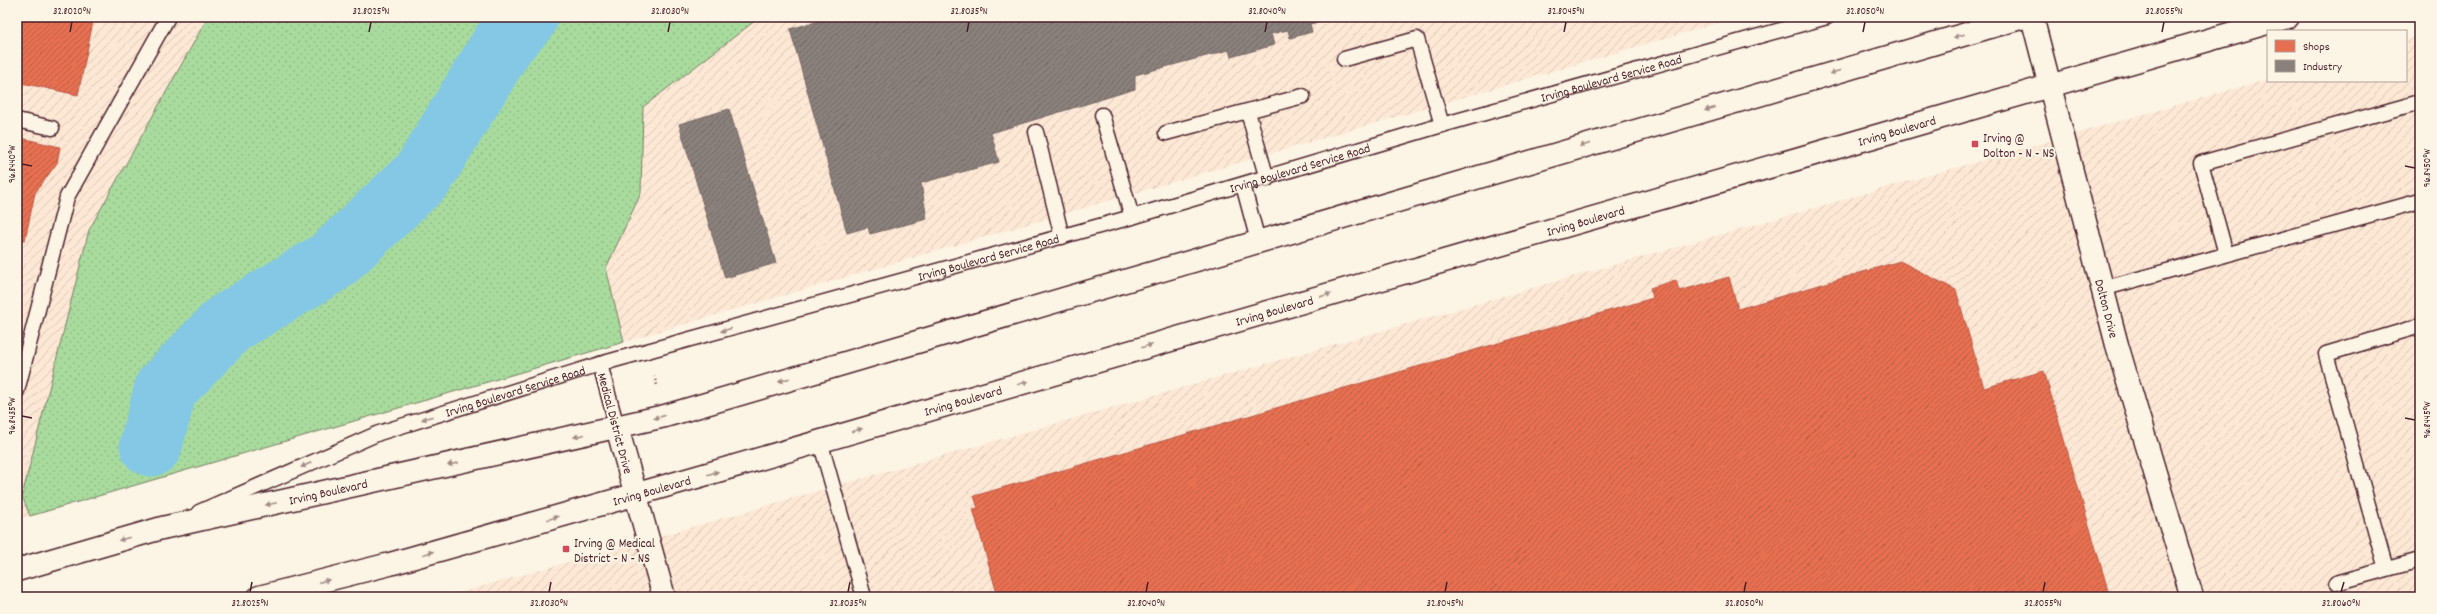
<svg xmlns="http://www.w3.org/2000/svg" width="2437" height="614" viewBox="0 0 2437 614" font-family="Dekko,sans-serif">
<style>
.industrial{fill:url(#industrial-furrows)}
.grass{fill:url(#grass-dots);stroke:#797d64}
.shops{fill:url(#shops-hatch);stroke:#b85746}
.industry{fill:url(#industry-hatch);stroke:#776464}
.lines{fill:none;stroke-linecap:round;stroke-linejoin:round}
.river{stroke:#84c8e5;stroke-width:63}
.service-casing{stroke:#4a1f2b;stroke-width:17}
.minor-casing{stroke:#4a1f2b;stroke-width:25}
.tertiary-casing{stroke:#4a1f2b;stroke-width:25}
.secondary-casing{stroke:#4a1f2b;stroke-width:25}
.path{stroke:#4a1f2b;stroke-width:2.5;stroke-dasharray:1 3;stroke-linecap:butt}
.service{stroke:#fcf5e5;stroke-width:14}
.minor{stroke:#fcf5e5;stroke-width:22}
.tertiary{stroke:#fcf5e5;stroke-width:22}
.secondary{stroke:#fcf5e5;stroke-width:22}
.oneway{fill:#a38a88}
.ticks{fill:none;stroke:#4a1f2b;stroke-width:1.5}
.poi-dot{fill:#d1495b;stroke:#fcf5e5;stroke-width:1.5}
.labels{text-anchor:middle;stroke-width:4;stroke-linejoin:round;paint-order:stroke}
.street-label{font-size:13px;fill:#4a1f2b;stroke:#fcf5e5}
.poi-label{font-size:13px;fill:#4a1f2b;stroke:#fcf5e5;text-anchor:start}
.neatline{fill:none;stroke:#4a1f2b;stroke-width:1.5}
.ticks-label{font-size:10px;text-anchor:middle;fill:#4a1f2b}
</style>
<defs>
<pattern id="industrial-furrows" width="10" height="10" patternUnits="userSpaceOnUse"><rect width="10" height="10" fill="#fde8d5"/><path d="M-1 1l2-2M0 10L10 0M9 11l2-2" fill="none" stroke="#dac7b7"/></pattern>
<pattern id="grass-dots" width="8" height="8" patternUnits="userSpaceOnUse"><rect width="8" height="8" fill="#a8db9d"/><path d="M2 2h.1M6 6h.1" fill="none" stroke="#92bc87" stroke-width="1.8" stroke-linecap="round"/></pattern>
<pattern id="shops-hatch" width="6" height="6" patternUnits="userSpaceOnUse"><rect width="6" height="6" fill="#e76f51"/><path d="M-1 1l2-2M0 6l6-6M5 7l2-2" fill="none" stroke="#bd5b43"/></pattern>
<pattern id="industry-hatch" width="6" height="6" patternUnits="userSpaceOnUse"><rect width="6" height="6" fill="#8a817c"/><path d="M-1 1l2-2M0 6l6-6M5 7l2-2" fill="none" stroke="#736966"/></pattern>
</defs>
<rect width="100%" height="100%" fill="#fcf5e5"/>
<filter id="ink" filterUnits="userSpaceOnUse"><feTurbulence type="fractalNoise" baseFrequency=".025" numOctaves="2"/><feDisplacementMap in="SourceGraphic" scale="8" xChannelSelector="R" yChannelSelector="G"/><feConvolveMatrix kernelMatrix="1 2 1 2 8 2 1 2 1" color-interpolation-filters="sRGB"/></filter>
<g filter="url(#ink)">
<path class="industrial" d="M17 17H208L89 230 22 496 30 516 17 520Z
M760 17H1739L624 342 606 268 641 193 643 107Z
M2420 36V597H445L2268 79 2406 81V40Z"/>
<path class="grass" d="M208 17H760L643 107 641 193 606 268 624 342 30 516 22 496 89 230Z"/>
<path class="shops" d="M17 17H94L78 95 17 82Z
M17 137 60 147 57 163 35 193 25 240 17 239Z
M1900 261 1956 290 1984 388 2044 371 2110 597H998L973 509 978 508 974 496 1653 298 1650 288 1676 280 1679 291 1729 277 1738 309Z"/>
<path class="industry" d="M833 17H1337L1310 24 1312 32 1290 38 1288 30 1271 34 1274 45 1231 57 1229 50 1135 75V89L991 133 999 162 921 183 927 219 870 234 868 227 847 233 790 29Z
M729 109 776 263 725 278 679 124Z"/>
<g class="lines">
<path class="river" d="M151 445 166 388 228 324 332 261 423 175 504 42 527 17"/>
<g class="service-casing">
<g id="service">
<path d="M1344 59 1417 39 1442 125"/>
<path d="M1248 112 1267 179"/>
<path d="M1102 115 1132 217"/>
<path d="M17 120 52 128"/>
<path d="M1036 132 1062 237"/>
<path d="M1166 133 1303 96"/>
<path d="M1243 185 1258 241"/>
<path d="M2226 254 2201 163 2420 102"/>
<path d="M2102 289 2420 201"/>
<path d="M600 364 617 427"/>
<path d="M17 391 67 197 168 17"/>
<path d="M820 441 864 597"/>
<path id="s1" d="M199 512 379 433 600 364 1132 217 1442 125 1827 17"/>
<path d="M2386 569 2326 354 2420 326"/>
<path d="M2336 583 2420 560"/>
</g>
</g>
<g class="minor-casing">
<g id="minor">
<path id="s2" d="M2032 17 2117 345 2192 597"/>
</g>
</g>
<g class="tertiary-casing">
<path id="tertiary" d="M617 427 664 597"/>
</g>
<g class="secondary-casing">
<g id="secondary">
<path id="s3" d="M17 570 162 528 665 416 2024 17"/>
<path id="s4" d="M259 597 390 564 683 481 2288 17"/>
</g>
</g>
<path class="path" d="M654 376 657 385"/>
<use href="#service" class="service"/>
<use href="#minor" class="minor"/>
<use href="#tertiary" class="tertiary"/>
<use href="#secondary" class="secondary"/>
</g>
<defs><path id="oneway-solid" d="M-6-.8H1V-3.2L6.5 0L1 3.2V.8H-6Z"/></defs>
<g class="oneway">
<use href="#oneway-solid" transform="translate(1959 36) rotate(164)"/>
<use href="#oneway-solid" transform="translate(1835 72) rotate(164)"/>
<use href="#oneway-solid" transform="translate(1710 109) rotate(164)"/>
<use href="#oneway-solid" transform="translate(1585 145) rotate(164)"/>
<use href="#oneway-solid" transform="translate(1326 295) rotate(-16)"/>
<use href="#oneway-solid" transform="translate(726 330) rotate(164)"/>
<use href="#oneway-solid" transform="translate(1147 346) rotate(-16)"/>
<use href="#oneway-solid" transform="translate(784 380) rotate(163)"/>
<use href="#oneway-solid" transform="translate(1023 383) rotate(-16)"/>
<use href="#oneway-solid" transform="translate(659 417) rotate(167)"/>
<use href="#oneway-solid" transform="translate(427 418) rotate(163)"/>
<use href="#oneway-solid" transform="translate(857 430) rotate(-16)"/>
<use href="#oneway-solid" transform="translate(579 436) rotate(166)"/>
<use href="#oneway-solid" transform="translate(453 464) rotate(168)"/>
<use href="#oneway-solid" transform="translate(306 465) rotate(156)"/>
<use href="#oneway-solid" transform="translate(713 473) rotate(-16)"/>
<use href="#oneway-solid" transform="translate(271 504) rotate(168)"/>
<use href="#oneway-solid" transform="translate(553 518) rotate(-16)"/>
<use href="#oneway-solid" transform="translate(124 539) rotate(164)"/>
<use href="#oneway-solid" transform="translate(428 553) rotate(-16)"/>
<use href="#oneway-solid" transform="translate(324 581) rotate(-14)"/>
</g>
</g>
<path class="ticks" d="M70 32 72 22M369 32 371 22M668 32 670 22M967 32 969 22M1265 32 1267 22M1564 32 1566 22M1863 32 1865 22M2162 32 2164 22M22 164 32 166M2405 166 2415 168M22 416 32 418M2405 418 2415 420M250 592 252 582M549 592 551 582M848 592 850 582M1146 592 1148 582M1445 592 1447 582M1744 592 1746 582M2043 592 2045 582M2341 592 2344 582"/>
<g class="poi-dot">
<rect x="1971" y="140" width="8" height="8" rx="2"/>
<rect x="562" y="545" width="8" height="8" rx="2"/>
</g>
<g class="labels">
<g class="street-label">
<text dy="5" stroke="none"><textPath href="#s1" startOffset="1479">Irving Boulevard Service Road</textPath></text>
<text dy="5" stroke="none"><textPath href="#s4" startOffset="1703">Irving Boulevard</textPath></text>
<text dy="5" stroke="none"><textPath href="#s1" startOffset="1155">Irving Boulevard Service Road</textPath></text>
<text dy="5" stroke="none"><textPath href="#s4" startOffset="1379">Irving Boulevard</textPath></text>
<text dy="5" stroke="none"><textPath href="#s1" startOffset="831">Irving Boulevard Service Road</textPath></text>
<text dy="5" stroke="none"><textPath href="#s2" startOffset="301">Dolton Drive</textPath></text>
<text dy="5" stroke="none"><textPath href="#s4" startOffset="1055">Irving Boulevard</textPath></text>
<text dy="5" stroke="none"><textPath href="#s1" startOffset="339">Irving Boulevard Service Road</textPath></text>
<text dy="5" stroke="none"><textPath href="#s4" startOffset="731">Irving Boulevard</textPath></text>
<text transform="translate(616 423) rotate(75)" y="5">Medical District Drive</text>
<text dy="5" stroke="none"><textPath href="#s4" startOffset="407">Irving Boulevard</textPath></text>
<text dy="5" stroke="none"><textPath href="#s3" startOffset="321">Irving Boulevard</textPath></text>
</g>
<g class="poi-label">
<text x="1983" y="142">Irving @<tspan x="1983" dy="15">Dolton - N - NS</tspan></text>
<text x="574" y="547">Irving @ Medical<tspan x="574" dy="15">District - N - NS</tspan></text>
</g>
</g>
<rect width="2437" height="614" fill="none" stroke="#fcf5e5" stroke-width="44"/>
<rect x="2267" y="30" width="140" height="52" fill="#fcf5e5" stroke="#b59f9b"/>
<rect x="2275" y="40" width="20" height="12" fill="#e76f51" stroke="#b59f9b"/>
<text x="2303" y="50" font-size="12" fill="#4a1f2b">Shops</text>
<rect x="2275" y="60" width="20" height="12" fill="#8a817c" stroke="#b59f9b"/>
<text x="2303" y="70" font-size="12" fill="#4a1f2b">Industry</text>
<rect x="22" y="22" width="2393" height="570" class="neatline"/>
<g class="ticks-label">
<text x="72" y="14">32.8020°N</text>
<text x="371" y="14">32.8025°N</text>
<text x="670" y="14">32.8030°N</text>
<text x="969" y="14">32.8035°N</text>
<text x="1267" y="14">32.8040°N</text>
<text x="1566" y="14">32.8045°N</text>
<text x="1865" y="14">32.8050°N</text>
<text x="2164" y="14">32.8055°N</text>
<text transform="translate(11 164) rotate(-90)" y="4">96.8440°W</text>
<text transform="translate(2426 168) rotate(-90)" y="4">96.8450°W</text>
<text transform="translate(11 416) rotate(-90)" y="4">96.8435°W</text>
<text transform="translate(2426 420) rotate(-90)" y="4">96.8445°W</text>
<text x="250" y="606">32.8025°N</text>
<text x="549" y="606">32.8030°N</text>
<text x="848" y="606">32.8035°N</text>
<text x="1146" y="606">32.8040°N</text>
<text x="1445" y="606">32.8045°N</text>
<text x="1744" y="606">32.8050°N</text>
<text x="2043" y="606">32.8055°N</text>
<text x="2341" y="606">32.8060°N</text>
</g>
</svg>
